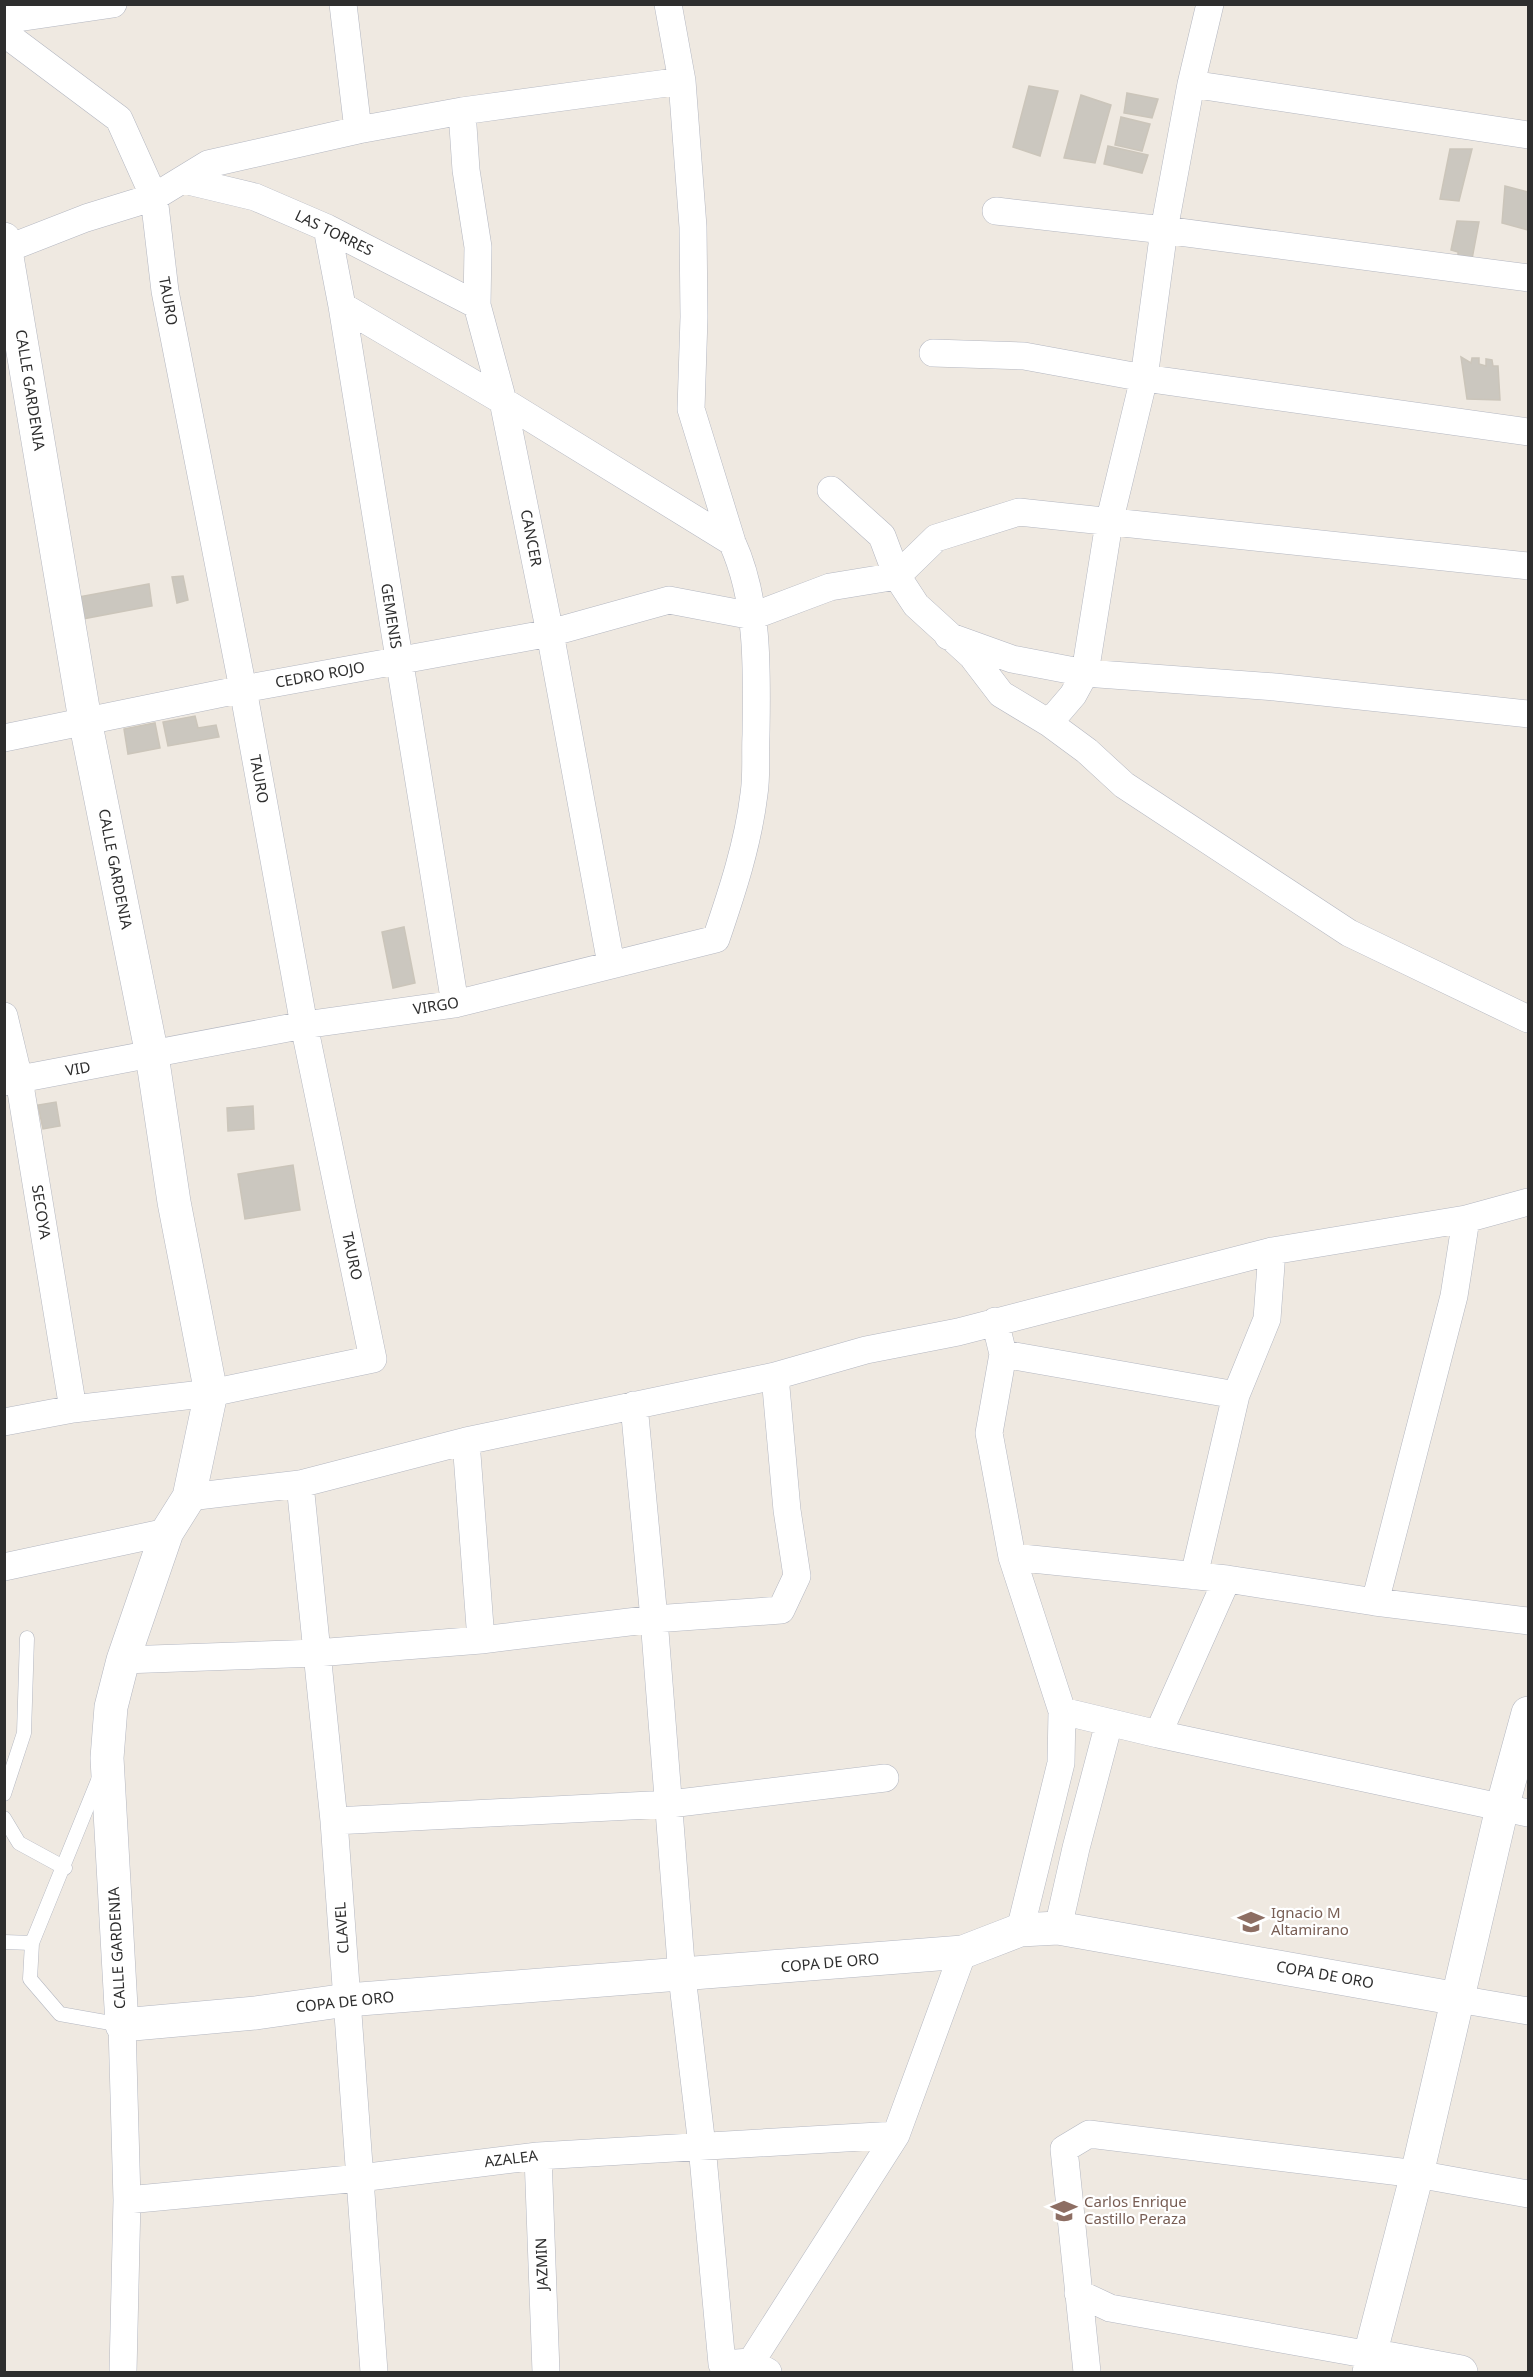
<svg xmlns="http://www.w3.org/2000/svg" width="1533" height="2377" viewBox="0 0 1533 2377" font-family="'Noto Sans',sans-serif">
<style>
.building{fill:#cbc7bf;stroke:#cbc5ba;stroke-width:1.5}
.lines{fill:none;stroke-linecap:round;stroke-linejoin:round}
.service-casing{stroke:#b4b7c1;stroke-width:15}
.minor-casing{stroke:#b4b7c1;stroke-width:28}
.tertiary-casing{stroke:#b4b7c1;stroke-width:34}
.service{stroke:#fff;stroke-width:14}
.minor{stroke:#fff;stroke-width:27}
.tertiary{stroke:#fff;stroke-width:33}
.labels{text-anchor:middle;stroke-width:4.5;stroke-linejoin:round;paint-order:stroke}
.street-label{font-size:15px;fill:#2e2e2e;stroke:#fff}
.education-label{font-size:15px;fill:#785e54;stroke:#fff;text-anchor:start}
</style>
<rect width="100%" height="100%" fill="#efe9e1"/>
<path class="building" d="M1029 86 1058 91 1040 156 1013 147Z
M1127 93 1158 99 1152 118 1124 113Z
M1081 95 1111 105 1095 163 1064 158Z
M1121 117 1150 124 1142 151 1115 145Z
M1108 146 1148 155 1142 173 1104 164Z
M1450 149H1472L1459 201 1440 199Z
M1505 186 1528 192V230L1502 223Z
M1457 221 1479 222 1472 259 1458 257V252L1451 250Z
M1461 357 1471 363 1472 358H1479V364L1486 366V359L1492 360 1493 366H1498L1500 400 1467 399Z
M183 576 188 600 177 603 172 577Z
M149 584 152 606 77 620 73 598Z
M195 716 198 728 216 725 219 737 168 746 163 722Z
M155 723 160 748 128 754 124 729Z
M404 927 415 983 393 988 382 932Z
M56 1102 60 1126 43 1129 38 1105Z
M253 1106 254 1129 228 1131 227 1108Z
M293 1165 300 1210 245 1219 238 1174Z"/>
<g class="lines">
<g class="service-casing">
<path id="service" d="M99 1778 32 1943 30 1979 60 2014 122 2025
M4 1794 24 1733 27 1638
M4 1818 19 1843 65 1868
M4 1942 32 1943"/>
</g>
<g class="minor-casing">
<path id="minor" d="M343 4 358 130
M1210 4 1191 84 1164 230 1144 378 1109 523 1085 673 1073 695 1049 723 1087 751 1124 785 1349 933 1528 1019
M4 20 113 4
M4 33 119 119 154 197 165 291 243 689 304 1025 373 1359 211 1393 73 1409 4 1422
M1191 84 1528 135
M462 111 466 170 478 247 477 305 503 401 550 633 611 964
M184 180 255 197 327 228 477 305
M996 211 1164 230 1528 278
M327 228 342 306 455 1004
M4 250 86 218 154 197 208 164 358 130 462 111 682 81
M342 306 503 401 732 542
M933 353 1024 356 1144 378 1528 432
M831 490 882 536 897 576 916 605 972 656 1001 694 1049 723
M948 636 1012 659 1085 673 1275 687 1528 714
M4 738 243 689 550 633 669 600 753 616 830 587 897 576 936 538 1019 512 1528 566
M4 1016 19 1079 73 1409
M4 1082 304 1025 455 1004 716 939C732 892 748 844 754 794 757 775 755 754 756 735 757 671 759 601 732 542L691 409 694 317 693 227 682 81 668 4
M995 1321 1003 1354 989 1433 1012 1557 1062 1711 1061 1763 1020 1930
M1003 1354 1236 1395
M634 1405 654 1619 682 1976 702 2146 722 2364 751 2362 768 2372
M466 1441 481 1640
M300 1484 334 1821 374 2372
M189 1497 300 1484 466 1441 775 1376 866 1350 958 1332 1272 1251 1466 1219 1528 1202
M1012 1557 1227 1579 1375 1602 1528 1621
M4 1567 167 1532
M1194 1576 1236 1395 1267 1319 1272 1251
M1375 1602 1454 1296 1466 1219
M123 1660 316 1653 481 1640 654 1619 781 1610 797 1576 787 1510 775 1376
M1062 1711 1158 1734 1528 1813
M1158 1734 1227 1579
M334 1821 670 1804 885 1778
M1058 1928 1076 1848 1109 1723
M1458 1999 1528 2011
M122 2025 127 2200 123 2372
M538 2156 546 2372
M127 2200 360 2178 538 2156 896 2135
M1078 2293 1110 2308 1370 2355 1366 2372
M751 2362 896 2135 963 1952
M1087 2372 1064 2149 1089 2134 1417 2174 1528 2194"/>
</g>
<g class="tertiary-casing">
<path id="tertiary" d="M4 239 85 720 152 1055 174 1202 211 1393 189 1497 167 1532 123 1660 111 1707 107 1758 122 2025 256 2013 347 2000 963 1952 1020 1930 1058 1928 1458 1999
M1461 2372 1370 2355 1417 2174 1502 1808 1528 1713"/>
</g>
<use href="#service" class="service"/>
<use href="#minor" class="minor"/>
<use href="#tertiary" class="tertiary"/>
</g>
<defs>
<g id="school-bare" transform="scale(2.07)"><path d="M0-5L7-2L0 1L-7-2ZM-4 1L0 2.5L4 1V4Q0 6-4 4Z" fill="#8d6e63" stroke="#fff" stroke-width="2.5" paint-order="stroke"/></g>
</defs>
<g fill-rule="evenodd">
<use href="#school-bare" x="1251" y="1922"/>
<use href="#school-bare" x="1064" y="2211"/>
</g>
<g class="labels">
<g class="street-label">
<text transform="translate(334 233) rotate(26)" y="5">LAS TORRES</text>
<text transform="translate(168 301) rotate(80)" y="5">TAURO</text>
<text transform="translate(30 390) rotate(81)" y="5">CALLE GARDENIA</text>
<text transform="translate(531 538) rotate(79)" y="5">CANCER</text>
<text transform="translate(391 616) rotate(81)" y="5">GEMENIS</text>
<text transform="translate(320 675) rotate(-10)" y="5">CEDRO ROJO</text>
<text transform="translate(259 779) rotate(80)" y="5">TAURO</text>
<text transform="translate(115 869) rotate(79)" y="5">CALLE GARDENIA</text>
<text transform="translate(436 1006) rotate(-9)" y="5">VIRGO</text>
<text transform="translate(78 1069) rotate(-10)" y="5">VID</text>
<text transform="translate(41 1212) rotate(81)" y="5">SECOYA</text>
<text transform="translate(352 1256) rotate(78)" y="5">TAURO</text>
<text transform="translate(342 1928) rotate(-94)" y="5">CLAVEL</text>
<text transform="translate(117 1948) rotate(-93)" y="5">CALLE GARDENIA</text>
<text transform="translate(830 1963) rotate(-5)" y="5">COPA DE ORO</text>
<text transform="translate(1325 1975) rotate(10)" y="5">COPA DE ORO</text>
<text transform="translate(345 2002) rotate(-6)" y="5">COPA DE ORO</text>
<text transform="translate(511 2159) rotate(-7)" y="5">AZALEA</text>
<text transform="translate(542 2264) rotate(-92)" y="5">JAZMIN</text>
</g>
<g class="education-label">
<text x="1271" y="1918">Ignacio M<tspan x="1271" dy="17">Altamirano</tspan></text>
<text x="1084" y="2207">Carlos Enrique<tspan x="1084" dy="17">Castillo Peraza</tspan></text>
</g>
</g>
<rect width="1533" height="2377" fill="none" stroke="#2e2e2e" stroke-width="12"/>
</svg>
